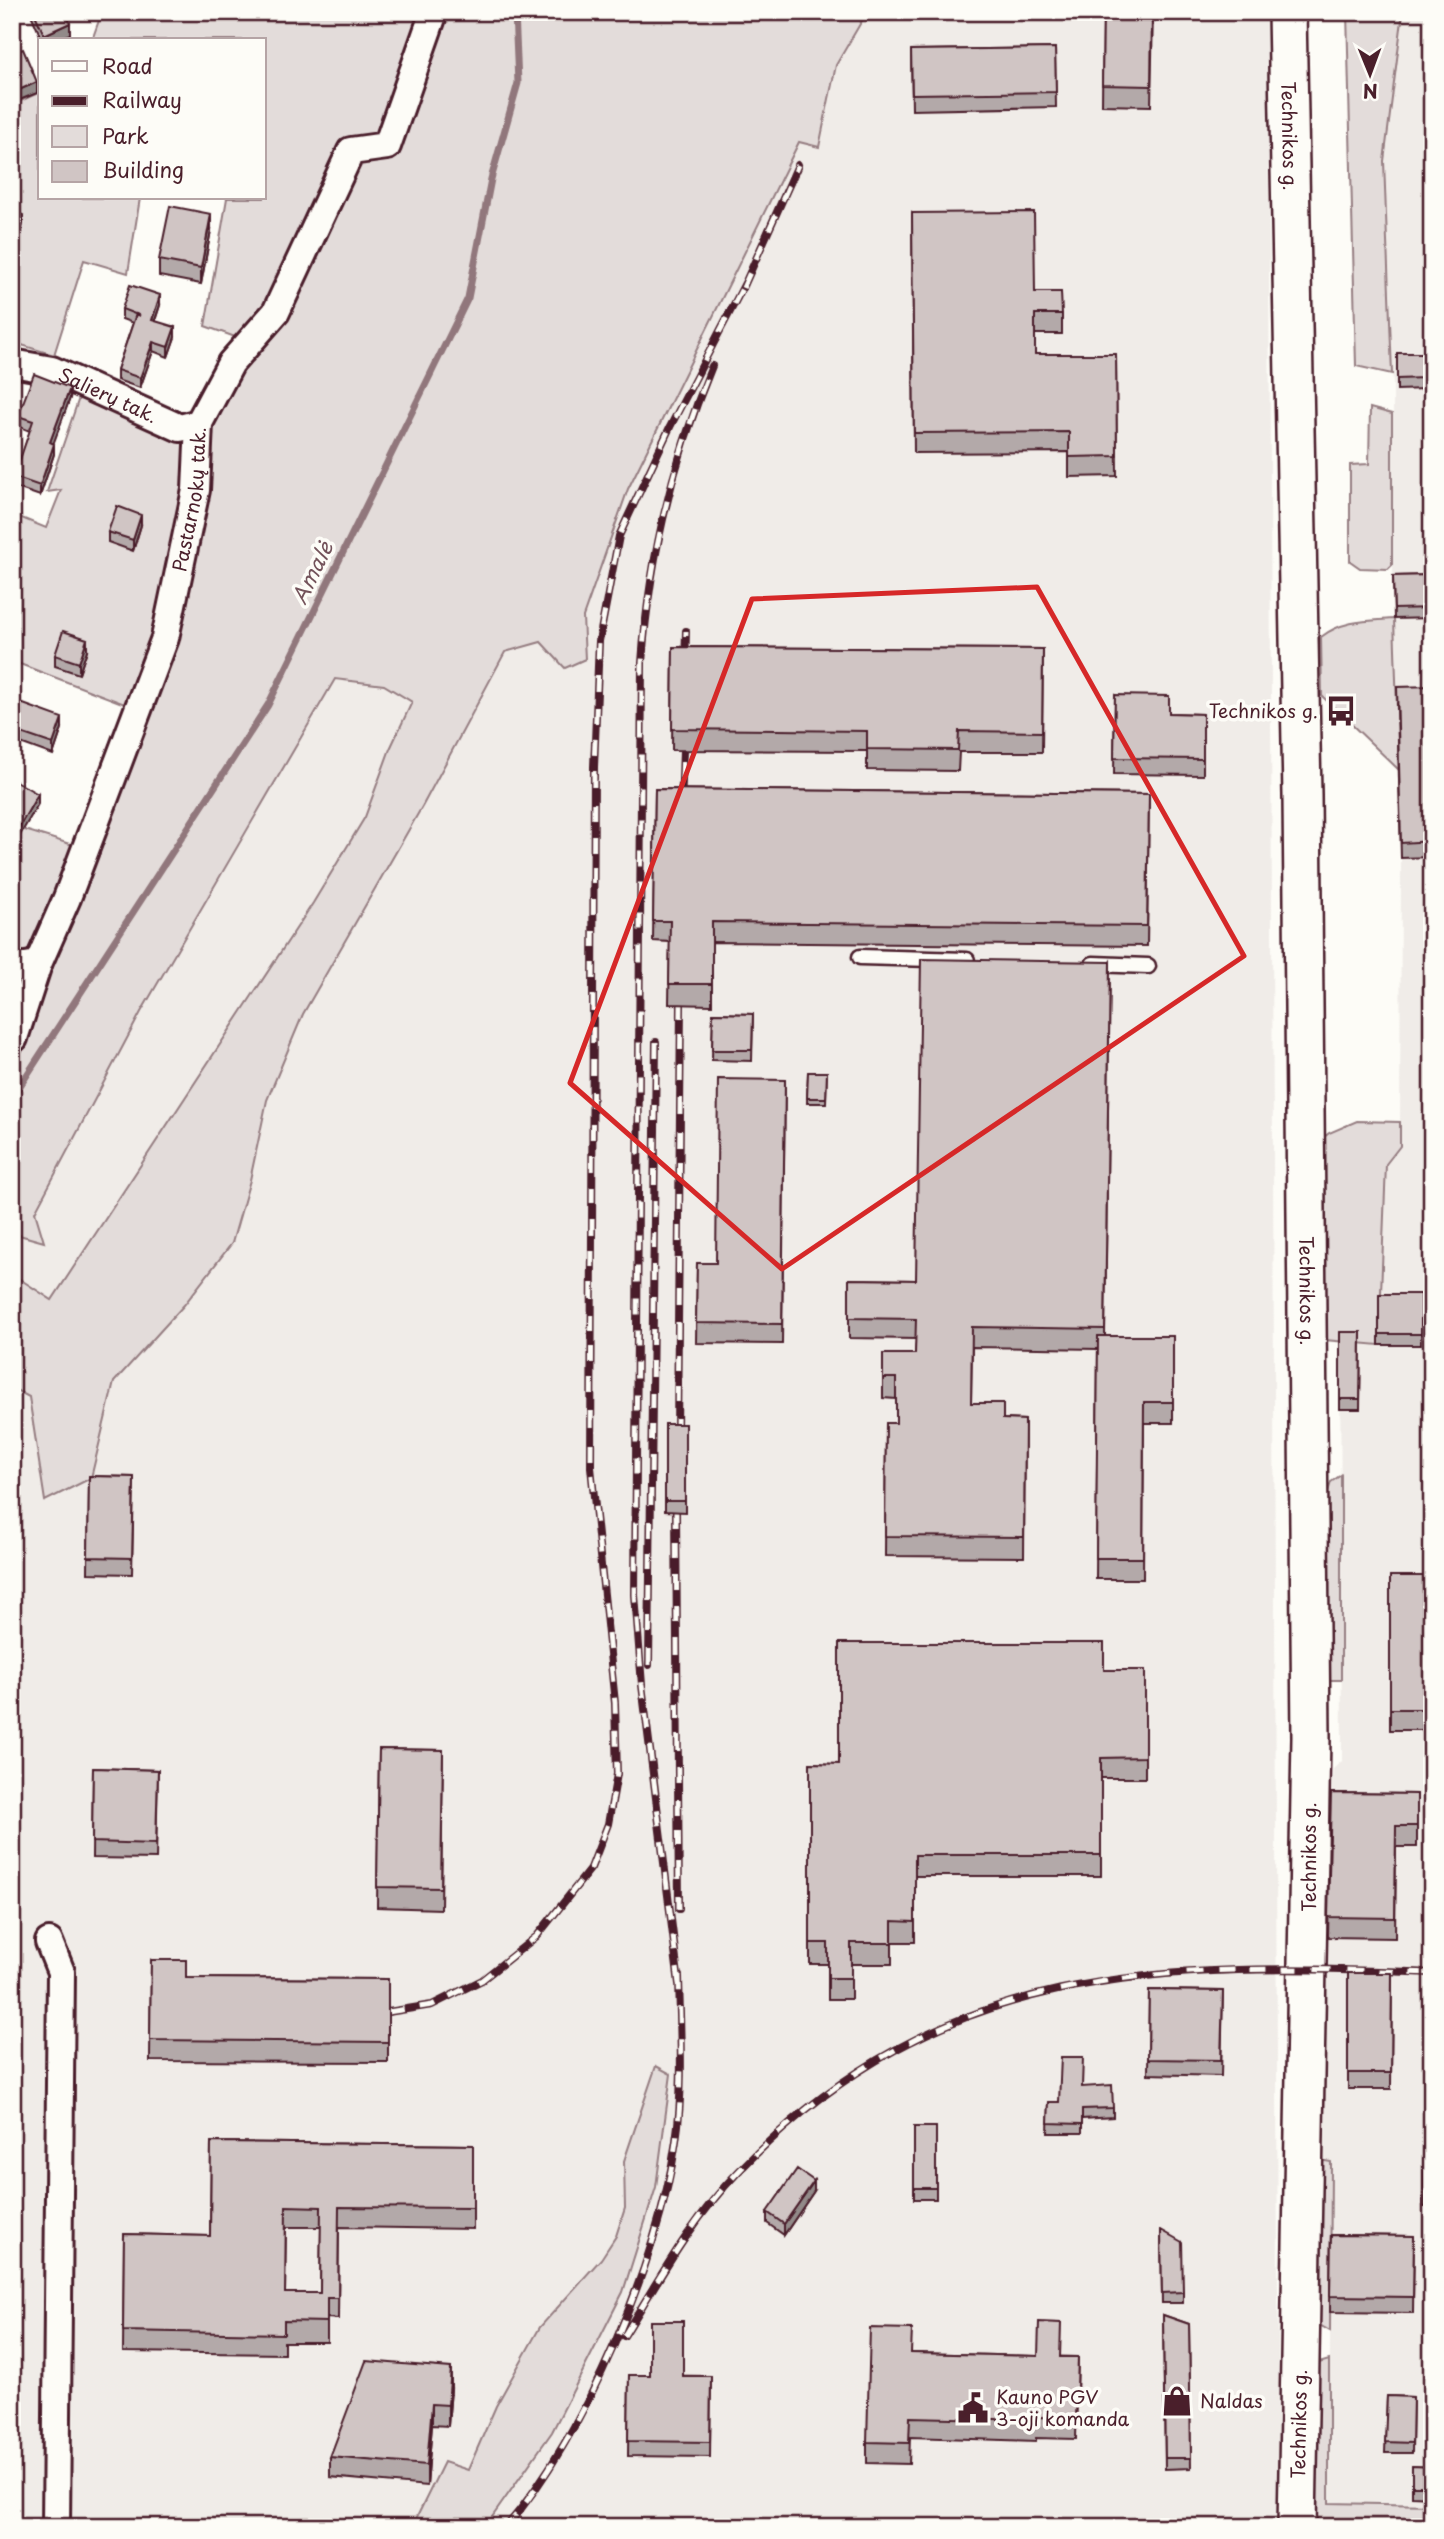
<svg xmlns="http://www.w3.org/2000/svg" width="1444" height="2539" viewBox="0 0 1444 2539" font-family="'Playpen Sans',sans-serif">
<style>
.built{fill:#f0ece8}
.green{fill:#e3dcda;stroke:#967e82;stroke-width:2}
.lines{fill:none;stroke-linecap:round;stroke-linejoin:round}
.stream{stroke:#91777b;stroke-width:7}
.lane-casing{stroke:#4a1f2b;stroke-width:19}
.street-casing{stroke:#4a1f2b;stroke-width:32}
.secondary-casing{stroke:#4a1f2b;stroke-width:42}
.lane{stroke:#fdfcf7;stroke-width:14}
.street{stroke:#fdfcf7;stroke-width:26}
.secondary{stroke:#fdfcf7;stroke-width:37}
.rail-casing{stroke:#4a1f2b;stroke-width:8}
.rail{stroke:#fdfcf7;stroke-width:5;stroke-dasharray:16;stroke-linecap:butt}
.wall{fill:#b3a9a9;stroke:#4a1f2b;stroke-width:2;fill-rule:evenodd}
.shaded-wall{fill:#928a89;stroke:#4a1f2b;stroke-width:2}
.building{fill:#d0c5c4;stroke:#4a1f2b;stroke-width:2;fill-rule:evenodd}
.marked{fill:none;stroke:#d62828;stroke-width:5;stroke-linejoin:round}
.labels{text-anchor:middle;stroke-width:7;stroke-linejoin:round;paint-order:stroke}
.street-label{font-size:19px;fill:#4a1f2b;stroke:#fdfcf7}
.poi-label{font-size:19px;fill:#4a1f2b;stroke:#fdfcf7;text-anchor:start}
.water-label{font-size:21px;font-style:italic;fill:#73525a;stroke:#fdfcf7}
</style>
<rect width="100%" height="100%" fill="#fdfcf7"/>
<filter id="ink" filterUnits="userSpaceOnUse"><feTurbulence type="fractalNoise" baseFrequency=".0143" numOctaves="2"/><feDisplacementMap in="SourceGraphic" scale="14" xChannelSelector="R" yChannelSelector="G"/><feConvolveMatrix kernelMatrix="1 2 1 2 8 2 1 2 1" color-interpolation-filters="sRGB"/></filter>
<g filter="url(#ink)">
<path class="built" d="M867 12H1268L1279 2527H485L552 2432 623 2292 656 2187V2066L624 2161 625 2208 616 2236 496 2406 468 2470 444 2463 412 2527H12V1388L29 1397 45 1500 91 1478 114 1382 184 1305 250 1180 267 1100 303 1014 423 805 505 652 541 642 565 667 585 659 583 617 628 489 799 142 819 147 836 65Z
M1403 12H1432V2505L1329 2504 1331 2163 1320 2160 1330 1814 1333 1769 1342 1761 1340 1342 1379 1344 1386 1164 1400 1145 1401 858 1393 587V385L1384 161Z
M335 679 384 685 412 701 390 749 365 817 313 903 52 1301 12 1274V1233L43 1241 35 1212 141 1012Z"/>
<path class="green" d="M102 12H867L836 65 819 147 799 142 628 489 583 617 585 659 565 668 541 642 505 652 423 805 303 1014 267 1100 250 1180 232 1243 184 1305 114 1382 91 1478 45 1501 29 1397 12 1388V1274L52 1300 313 903 365 817 390 749 412 702 384 685 335 679 141 1012 35 1212 44 1242 12 1233V826L86 849 138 709 12 661V514L46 528 61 490 47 492 81 392 198 441 249 342 205 326 227 198H264V40H92Z
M1347 12H1403L1384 161 1392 374 1356 366Z
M40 92V198H140L128 273 84 260 54 355 12 342V105Z
M1370 408 1392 414V565L1388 569 1360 568 1350 561V465L1369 464Z
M1394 619 1399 770 1322 696 1321 637C1343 620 1367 621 1394 619Z
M1357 1121 1400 1122V1146L1386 1164 1379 1345 1325 1340 1322 1139 1329 1133Z
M1341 1475V1680H1329L1328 1492 1331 1482Z
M656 2066 671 2074 656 2187 623 2292 552 2432 485 2527H412L444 2462 468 2470 496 2406 540 2327 601 2259 616 2236 625 2208 624 2161Z
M1320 2160 1331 2162 1330 2331 1316 2323Z
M1329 2360V2503L1432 2505V2527H1316L1314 2375 1319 2363Z"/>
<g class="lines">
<path class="stream" d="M12 1098 268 705 468 298 491 179 518 83 515 12"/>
<g class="lane-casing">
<path id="lane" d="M860 957 967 960
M1093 964 1148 966"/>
</g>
<g class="street-casing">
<g id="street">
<path id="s1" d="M12 363 52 370 180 428 199 423"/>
<path d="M12 968 38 964"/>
<path id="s2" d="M14 1038 38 964 67 898 165 638 196 490 199 423 231 363 276 312 351 151 387 146 434 12"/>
<path d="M49 1942 61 1972 56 2527"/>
</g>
</g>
<g class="secondary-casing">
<g id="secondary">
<path id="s3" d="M1287 12 1302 795 1311 1737 1297 2527"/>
</g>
</g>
<use href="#lane" class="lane"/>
<use href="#street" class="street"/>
<use href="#secondary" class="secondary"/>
<g class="rail-casing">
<path id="rail" d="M743 288 798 165
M685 668 686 631
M681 810 683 750
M677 1434 681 1004
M676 1511 679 1909
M649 1665 656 1042
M679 1984 642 1685 635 1595 642 663C649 559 672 462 712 366
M388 2012 432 2005 482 1980 537 1936 591 1868 608 1824 617 1774 615 1703 591 1467 594 767 599 641 619 536 670 427 746 281
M624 2336C659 2279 692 2219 739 2171 941 1962 1161 1962 1432 1973
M506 2527C585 2436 659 2260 676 2141 684 2087 680 2030 679 1976"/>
</g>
<use href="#rail" class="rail"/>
</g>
<path class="wall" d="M30 12H66L70 34 55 40H42Z
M1103 12H1153L1151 106 1102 105Z
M1055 48 1056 107 912 110 911 50Z
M912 213 1035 292 1062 314V334H1035V354H1116L1117 476 1069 477V452L914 453Z
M211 230 201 284 159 276V260Z
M160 305 155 321 175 337 168 357 153 351 140 388 117 380V370L133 323 122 319V309Z
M1397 353H1424L1425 389 1397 390Z
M70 398 53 443 54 454 40 496 14 487V477L30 431 18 426V416Z
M141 525 133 551 108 542V532Z
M1432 575V618L1394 619 1393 576Z
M673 647 1043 649 1042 752H959L958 771 867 770V751L672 750Z
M87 650 79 674 55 666V655Z
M1432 686V857L1401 858 1397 703Z
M1115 695 1169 713 1203 714V775L1114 774Z
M12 708 62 728 53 755 12 740Z
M655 789 1149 794 1147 946 712 942V1005L669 1004 670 942 653 941Z
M1110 962 1105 1336H1173V1423H1144L1143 1579H1096L1098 1349 972 1347 971 1403 1003 1419 1025 1420 1024 1557 885 1556 886 1423H896V1399L883 1398V1354H915L916 1339 849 1338V1279L916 1280Z
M713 1013 753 1014 752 1061 712 1060Z
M808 1072H827L826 1103H807Z
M785 1080 782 1344 696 1343 697 1263H716Z
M1379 1294H1421V1345H1379Z
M1340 1332H1361L1360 1409H1340Z
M665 1424H685V1512L665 1511Z
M89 1476 134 1477 132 1574 88 1573Z
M1390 1576H1432V1730H1390Z
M1104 1670H1145V1778H1101V1876H915V1942H892V1964H851V1999H828V1964H810V1763L839 1764Z
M379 1749 443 1750 441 1909 377 1907Z
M93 1768 158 1770 156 1859 92 1858Z
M1331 1793 1417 1794V1847H1396L1395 1938 1328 1937Z
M151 1960 186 1978 388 1979V2062L150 2061Z
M1348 1973H1392L1391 2089H1348Z
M1149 1990 1223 1991 1221 2076 1148 2074Z
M1082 2087 1113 2108V2117L1082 2119V2133H1048L1049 2102H1059Z
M1426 2097 1432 2098V2207H1424Z
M914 2127H936V2199H914Z
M211 2142 473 2145V2229L339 2227 338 2319 327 2318V2342H284V2354L123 2352 124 2234 210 2236ZM286 2227H321L320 2293H285Z
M814 2191 784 2235 767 2223V2212Z
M1161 2230 1183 2292V2303H1162Z
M1331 2235 1414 2236 1413 2313 1330 2312Z
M1163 2315 1189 2324 1191 2468 1165 2469Z
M912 2353 1078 2357 1076 2439 1036 2438V2441L910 2437 909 2464 867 2463V2442Z
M629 2375 711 2376 710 2457 628 2456Z
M451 2389 448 2426 432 2425 427 2486 330 2477V2457Z
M1387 2396 1413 2397 1412 2453H1385Z
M1412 2466 1432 2467V2497L1412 2496Z"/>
<path class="shaded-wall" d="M70 23V34L55 40H44V35Z
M37 82V93L12 103V93Z
M211 214V230L201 284V268Z
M23 215V225L12 261V251Z
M160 295V305L152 329V320Z
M175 327V337L168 357V347Z
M153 342V351L140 388V378Z
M70 388V398L50 453V442Z
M54 444V454L40 496V486Z
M141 515V525L133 551V540Z
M87 639V650L79 674V663Z
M62 718V728L53 755V744Z
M38 794V804L15 844V834Z
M20 836V846L12 864V853Z
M814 2181V2191L784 2235V2224Z
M451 2368V2389L448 2426V2405Z
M432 2404V2425L427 2486V2465Z"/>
<path class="building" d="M34 12H66L70 23 44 35Z
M1103 12H1152L1151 86 1102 85Z
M1055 48 1056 92 912 94 911 50Z
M23 49 37 82 12 93V53Z
M170 206 211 214 201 268 159 260Z
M12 211 23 215 12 251Z
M1034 212 1035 292H1061L1062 314H1035V354H1116L1117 456 1069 457V432L914 433 912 213Z
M130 285 160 295 152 320 175 327 168 347 153 342 140 378 117 370 136 314 140 316 122 309Z
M1397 353H1424L1425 378 1397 379Z
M34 374 70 388 50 442 54 444 40 486 14 477 33 421 18 416Z
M117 506 141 515 133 540 108 532Z
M1432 575V608L1394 609 1393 576Z
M63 631 87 639 79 663 55 655Z
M673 647 1043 649 1042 732 959 731 958 750 867 749V731L672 729Z
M1432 686V841L1401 843 1397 687Z
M1115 695 1169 696V713L1203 714V759L1114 758Z
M15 701 62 718 53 744 12 730V708Z
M12 779 38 794 15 834 20 836 12 853Z
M655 789 1149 794 1147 926 712 922V984H669L670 921H653Z
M921 959 1110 962 1105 1329 972 1327 971 1403H1003V1419L1025 1420 1024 1537 885 1536 886 1423H896V1378H883V1354H915L916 1319 849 1318V1279L916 1280Z
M713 1013 753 1014 752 1050H712Z
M808 1072H827L826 1098H807Z
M718 1079 785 1080 782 1324 696 1323 697 1263H716Z
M1379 1294H1421V1334H1379Z
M1340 1332H1361L1360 1399H1340Z
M1098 1336H1173V1402H1144L1143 1558H1096Z
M665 1424H685V1501H665Z
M89 1476 134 1477 132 1558 88 1557Z
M1390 1576H1432V1709H1390Z
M839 1643H1104V1670H1145V1757L1101 1758V1855H915V1922L892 1921V1943H851V1978H828V1943H810V1763L839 1764Z
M379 1749 443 1750 441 1888 377 1887Z
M93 1768 158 1770 156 1844 92 1842Z
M1331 1793 1417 1794V1826H1396L1395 1918 1328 1917Z
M151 1960H186V1978L388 1979V2042L150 2040Z
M1348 1973H1392L1391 2073H1348Z
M1149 1990 1223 1991 1221 2060 1148 2059Z
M1061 2057H1083L1082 2087 1112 2085 1113 2108 1082 2109V2124L1048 2123 1049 2102H1059Z
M1426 2097 1432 2098V2191H1424Z
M914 2127H936V2188H914Z
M211 2142 473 2145V2208L339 2207 338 2298H327V2322L284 2321V2334L123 2331 124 2234 210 2236ZM286 2206 321 2207 320 2293H285Z
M797 2169 814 2181 784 2224 767 2212Z
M1161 2230 1182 2242 1183 2292 1162 2293Z
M1331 2235 1414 2236 1413 2297 1330 2296Z
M1163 2315 1189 2324 1191 2458H1165Z
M650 2321H683V2376H711L710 2442 628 2441 629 2375H650Z
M1039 2322 1061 2323 1060 2357H1078L1076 2418 1036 2417V2420L910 2417 909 2443 867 2442 870 2328 912 2329 911 2353 1038 2356Z
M366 2361 451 2368 448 2405 432 2404 427 2465 330 2457Z
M1387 2396 1413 2397 1412 2443 1385 2442Z
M1412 2466 1432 2467V2486H1412Z"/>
</g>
<path class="marked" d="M1037 587 1244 956 782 1269 570 1083 752 599Z"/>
<defs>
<g id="bus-bare" transform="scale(2.415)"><path d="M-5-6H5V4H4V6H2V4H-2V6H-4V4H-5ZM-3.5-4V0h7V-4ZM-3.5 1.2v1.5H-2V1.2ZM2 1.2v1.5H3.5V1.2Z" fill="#4a1f2b" stroke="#fdfcf7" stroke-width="2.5" paint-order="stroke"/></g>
<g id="shop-bare" transform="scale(2.415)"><path d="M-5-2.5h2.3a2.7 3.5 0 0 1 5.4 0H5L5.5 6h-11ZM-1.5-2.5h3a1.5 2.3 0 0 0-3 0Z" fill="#4a1f2b" stroke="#fdfcf7" stroke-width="2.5" paint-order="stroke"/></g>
<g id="civic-bare" transform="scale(2.415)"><path d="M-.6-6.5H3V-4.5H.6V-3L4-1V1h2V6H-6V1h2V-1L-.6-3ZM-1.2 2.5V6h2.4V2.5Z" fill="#4a1f2b" stroke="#fdfcf7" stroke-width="2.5" paint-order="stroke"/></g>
</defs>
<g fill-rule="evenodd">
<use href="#bus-bare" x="1341" y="711"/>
<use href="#shop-bare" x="1177" y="2401"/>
<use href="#civic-bare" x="973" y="2408"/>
</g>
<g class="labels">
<g class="street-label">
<text dy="7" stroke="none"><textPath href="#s3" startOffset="124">Technikos g.</textPath></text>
<text dy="7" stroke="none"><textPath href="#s1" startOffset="102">Salierų tak.</textPath></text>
<text dy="7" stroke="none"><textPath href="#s2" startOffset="569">Pastarnokų tak.</textPath></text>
<text dy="7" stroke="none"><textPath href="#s3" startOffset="1279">Technikos g.</textPath></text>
<text transform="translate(1309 1857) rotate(-90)" y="7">Technikos g.</text>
<text transform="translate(1299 2424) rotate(-89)" y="7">Technikos g.</text>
</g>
<g class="poi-label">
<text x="1318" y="718" text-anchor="end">Technikos g.</text>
<text x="996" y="2404">Kauno PGV<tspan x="996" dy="22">3-oji komanda</tspan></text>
<text x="1200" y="2408">Naldas</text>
</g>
<g class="water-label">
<text transform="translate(313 573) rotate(-64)" y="7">Amalė</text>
</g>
</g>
<rect width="1444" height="2539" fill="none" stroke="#fdfcf7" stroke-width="42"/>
<rect x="21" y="21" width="1402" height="2497" fill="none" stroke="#4a1f2b" stroke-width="2.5" filter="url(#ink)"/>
<rect x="38" y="38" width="228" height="161" fill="#fdfcf7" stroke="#b5a4a5" stroke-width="2"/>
<rect x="52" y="61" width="35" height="10" fill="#fdfcf7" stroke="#b5a4a5" stroke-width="2"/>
<text x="102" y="74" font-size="21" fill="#4a1f2b">Road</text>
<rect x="52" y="96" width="35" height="10" fill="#4a1f2b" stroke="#b5a4a5" stroke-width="2"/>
<text x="102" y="108" font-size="21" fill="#4a1f2b">Railway</text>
<rect x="52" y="126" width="35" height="21" fill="#e3dcda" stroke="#b5a4a5" stroke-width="2"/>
<text x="102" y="144" font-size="21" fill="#4a1f2b">Park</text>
<rect x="52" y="161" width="35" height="21" fill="#d0c5c4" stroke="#b5a4a5" stroke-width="2"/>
<text x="102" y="178" font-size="21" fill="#4a1f2b">Building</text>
<g transform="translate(1370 74) rotate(179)" stroke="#fdfcf7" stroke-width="5" paint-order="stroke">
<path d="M0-5L12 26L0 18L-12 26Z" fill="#4a1f2b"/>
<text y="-10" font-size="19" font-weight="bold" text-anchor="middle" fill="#4a1f2b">N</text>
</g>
</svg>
